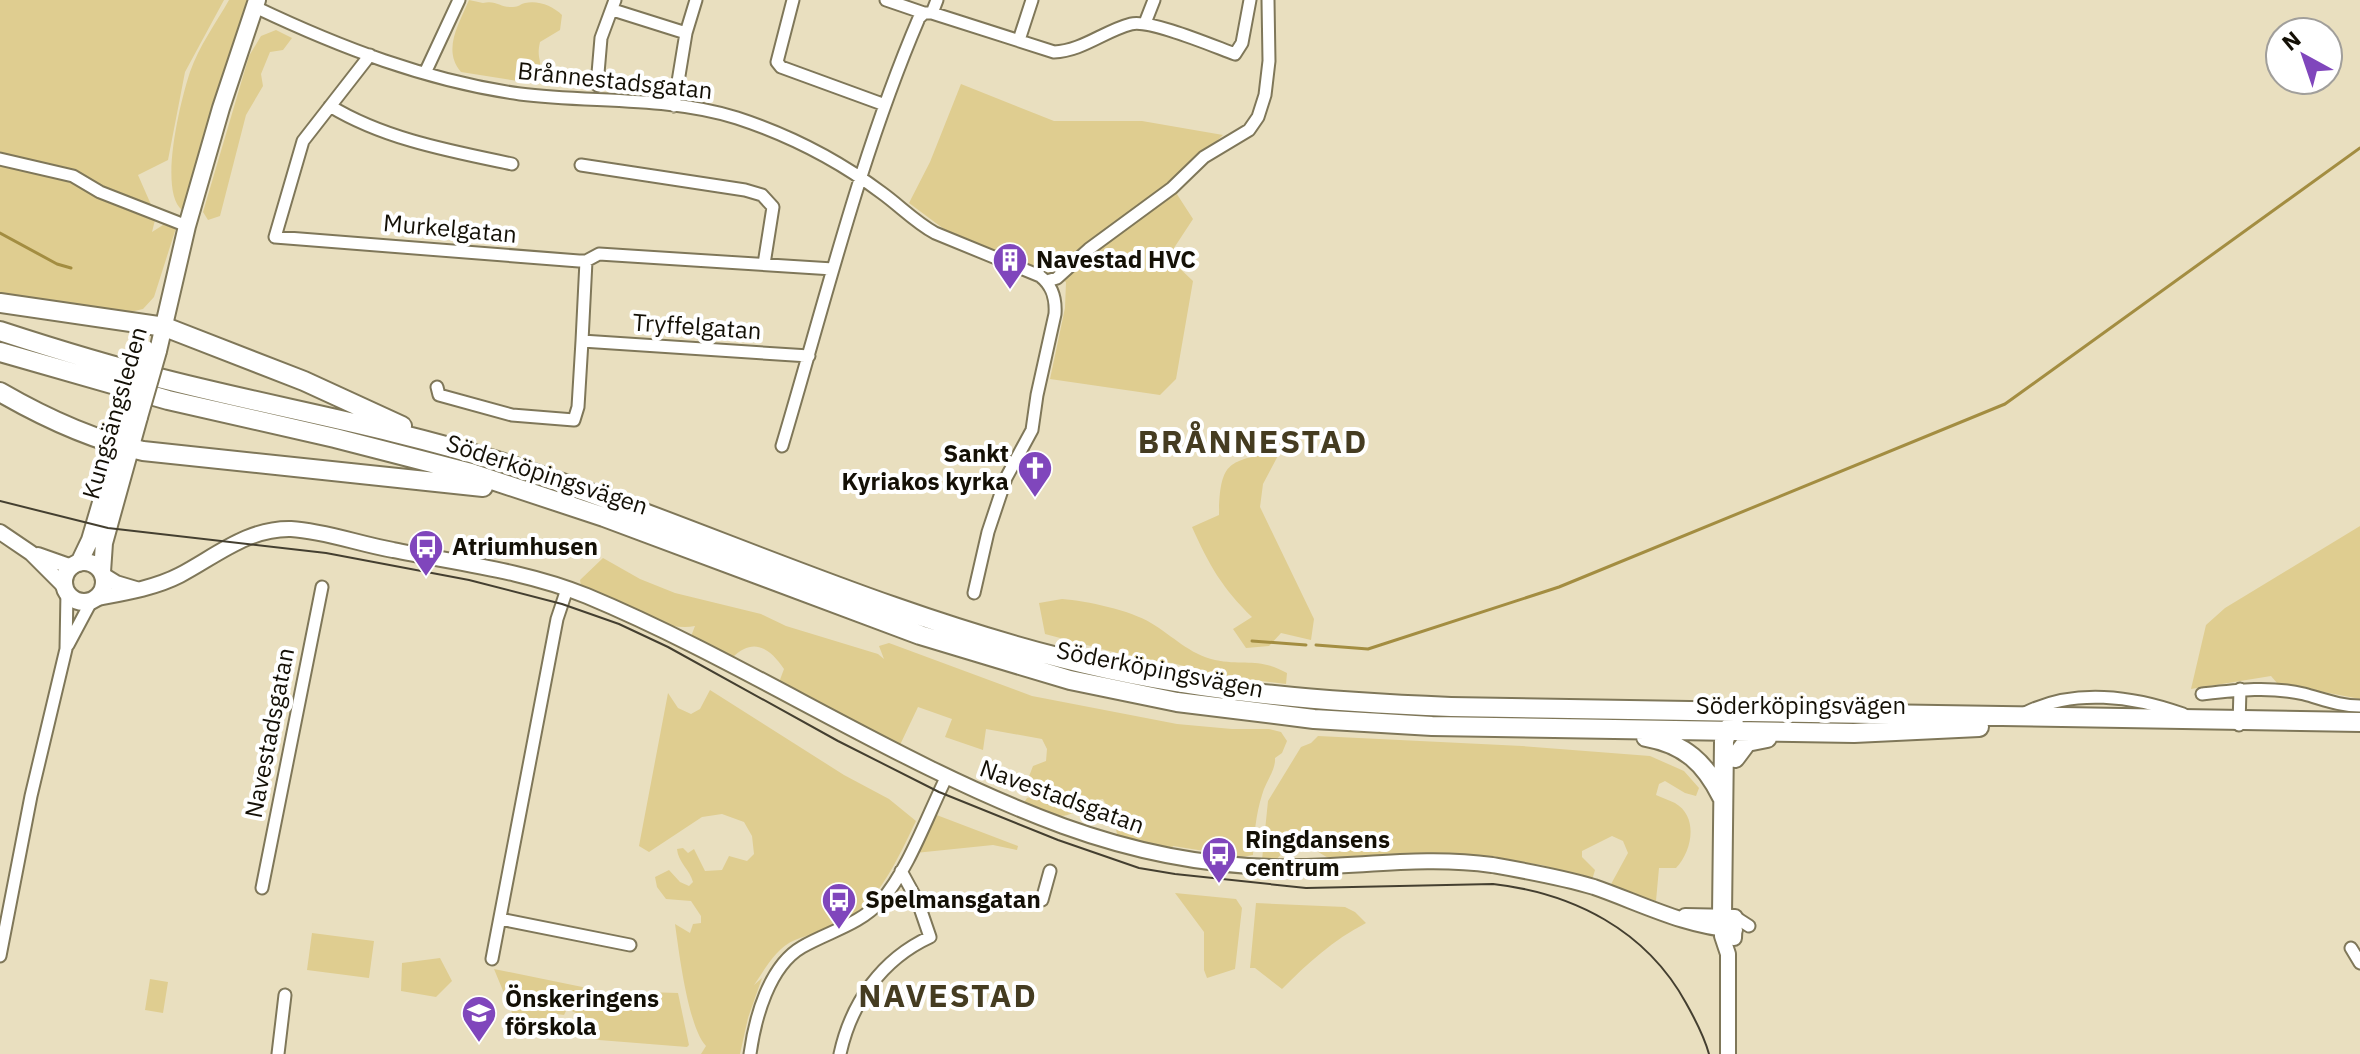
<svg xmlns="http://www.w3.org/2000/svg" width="2360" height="1054" viewBox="0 0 2360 1054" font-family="'IBM Plex Sans',sans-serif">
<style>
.green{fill:#dfcd90}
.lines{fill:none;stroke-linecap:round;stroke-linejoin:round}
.stream{stroke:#a38d41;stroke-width:3}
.minor-casing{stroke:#7f7759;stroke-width:15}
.tertiary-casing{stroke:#7f7759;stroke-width:18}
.secondary-casing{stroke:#7f7759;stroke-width:20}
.trunk-casing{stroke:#7f7759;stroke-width:22}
.minor{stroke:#fff;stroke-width:11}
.tertiary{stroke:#fff;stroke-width:14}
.secondary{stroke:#fff;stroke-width:16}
.trunk{stroke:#fff;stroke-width:18}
.tram{stroke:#443f30;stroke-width:2}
.secondary-bridge-casing{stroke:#7f7759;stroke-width:20;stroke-linecap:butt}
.secondary-bridge{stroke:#fff;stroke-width:16}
.labels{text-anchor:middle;stroke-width:8;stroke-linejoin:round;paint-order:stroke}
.street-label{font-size:24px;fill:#141006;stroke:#fff}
.poi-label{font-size:24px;font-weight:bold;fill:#141006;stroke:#fff;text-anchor:start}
.district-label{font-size:32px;font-weight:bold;letter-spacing:2px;fill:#453c21;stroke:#fff}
</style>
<rect width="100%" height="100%" fill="#e9dfbf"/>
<path class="green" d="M0 0H224L185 72 168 160 138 175 156 216 152 232 163 225 176 228 154 297 143 309 130 312 0 295Z
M229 0H250L182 210C158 190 181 99 190 72 199 46 216 23 229 0Z
M469 0 483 3C497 0 500 8 513 7 519 7 520 4 525 3 538 0 553 6 562 15L560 30 540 42C534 67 552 61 524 82L461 72C442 50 459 24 469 0Z
M276 30 292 38 283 50 270 52 261 74 263 86 246 115 220 216 208 220 203 212 249 56 261 36Z
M961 84 1054 121H1142L1223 135 1171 185 1193 219 1174 248 1175 264 1193 281 1176 379 1160 395 1050 379 1065 308 1066 282 1044 270 952 235 909 203 930 162Z
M1281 450 1263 484 1260 507 1314 619 1311 640 1281 633 1269 646 1246 648 1233 629 1252 617C1222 588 1209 565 1192 527L1219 515C1220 456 1231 463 1281 450Z
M2360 526V699L2277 683 2271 676 2191 689 2206 625 2225 608Z
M603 558 640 579 675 593 761 614 786 626 878 654 884 659 879 646 889 643 1032 696 1177 724 1232 729H1269L1281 732 1287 741 1282 753 1275 758C1276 770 1265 783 1262 795 1256 814 1254 835 1253 855L1242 857 1173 846 1171 850 1118 838 1114 821 1103 799C1089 801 1085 805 1074 812 1059 822 1038 810 1023 804L1027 798 1038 795 1039 786 1028 779 1033 766 1046 761 1047 749 1042 739 986 729 983 750 945 737 952 719 918 707 899 747 778 685 784 669C769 647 753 637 732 658L690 639 695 626C660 633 613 600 581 586L580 580Z
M1062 599C1087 601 1130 610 1151 623 1173 636 1189 654 1215 660 1244 666 1258 657 1287 673L1286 684 1228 677 1172 663 1136 658 1045 634 1039 603Z
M904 617 1163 685 1711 722C1523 720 1335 723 1149 689 1065 674 985 647 904 621Z
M710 690 844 775 889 799 916 821C897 860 880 900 842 925 827 934 810 933 795 940 776 948 765 969 754 985L762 978 748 1018 740 1054H701L706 1046C688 1027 679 952 675 924L690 933 693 924 701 923V916L691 901 666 899 657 887 655 877 669 870 680 882 689 886 693 882C690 870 678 862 677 849L683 848 688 853 694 849 705 871 722 870 729 856 747 861 754 854 752 836 744 822 722 814 702 817 649 852 639 846 668 693 678 708 691 714 700 709Z
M1318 736 1522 746 1650 756 1684 771 1699 788 1696 796 1685 793 1665 781 1659 784 1656 795C1662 798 1669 800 1675 803 1699 817 1692 851 1676 868H1659L1656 901 1610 886 1628 853 1623 841 1612 836 1582 851V857L1595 870 1592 880 1542 865 1460 854 1419 853 1330 859 1303 843H1291L1276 860H1262L1268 801 1301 747 1311 743Z
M934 814 1018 846 1017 850 993 845 915 853Z
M1175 893 1236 899 1242 908 1235 969 1207 978 1204 970V932Z
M1256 903 1345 907 1355 912 1366 923C1333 940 1308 963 1282 989L1255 968H1250Z
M312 933 374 941 369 978 307 970Z
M440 958 452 981 436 997 401 991 402 963Z
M494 969 636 998H641L646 992 678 993 689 1045 687 1047 599 1040 592 1038V1020L567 1009 564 1015 557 1014 554 1022 513 1015Z
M150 979 168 982 163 1013 145 1010Z"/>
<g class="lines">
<path class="stream" d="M0 233 57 264 71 268
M1252 641 1306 645
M1316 645 1368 649 1559 587 2005 404 2360 148"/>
<g class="minor-casing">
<path id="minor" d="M793 0 777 62 781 67 885 105
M886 0 924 13
M255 7C339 47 427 81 520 94 591 103 667 96 737 118 789 135 838 160 882 193 900 206 915 222 935 233L1040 276C1053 286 1056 299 1055 314L1037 395 1032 430 1006 478 988 532 974 593
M613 10 686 33
M932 13 937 0
M1145 23 1154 0
M1019 40 1032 0
M370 55 303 141 275 237 579 261H586L599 254 833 269
M425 73 459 0
M597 85 601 38 615 0
M330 106C384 139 450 151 512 164
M674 106 686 33 696 0
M0 159 73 176 100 192 187 226
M581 165 745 190 762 195 773 207 764 264
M1047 281 1057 278 1089 249 1172 188 1204 157 1249 130 1258 117 1265 95 1269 61 1268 0
M582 341 586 261
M437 387 439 395 512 415 574 420 578 407 582 341 809 356
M782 446C825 302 860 156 919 18L924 13H932L1054 52C1082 51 1104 31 1131 24 1150 19 1213 46 1235 54L1242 43 1250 0
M68 645 92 600
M2202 694C2237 690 2270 686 2304 694 2323 699 2340 706 2360 706
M2025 713C2074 688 2133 696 2183 714
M2239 725 2240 689
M262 888 322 587
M1042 900 1050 871
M1735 917 1749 926
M500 919 630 945
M2351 948 2360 963
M0 956 31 796 66 649 67 591
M492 959 557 619 567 589
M278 1054 285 995
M750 1054C755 1018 769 966 802 947 830 931 859 925 881 901 908 871 928 814 947 776
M840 1054C851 1003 882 959 930 937L918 902 901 871"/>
</g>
<g class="tertiary-casing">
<path id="tertiary" d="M0 532 31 553 65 587
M38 555 72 567
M103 575 116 583 136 589
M97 598C124 593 155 588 180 575 216 556 248 528 291 529 325 531 359 544 393 550 457 563 526 571 587 596 750 664 897 765 1063 826 1140 854 1219 869 1301 867 1365 866 1428 856 1492 865 1526 871 1561 877 1594 887 1640 903 1686 927 1735 930
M1685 916 1735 917 1734 938
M1722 924V936L1728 954V1054"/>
</g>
<g class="secondary-casing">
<path id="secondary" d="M158 351 187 226 221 108 257 0
M64 582a20 20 0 1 1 40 0a20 20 0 1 1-40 0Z
M79 563 90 540 127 414
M102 572 104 543 139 417"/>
</g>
<g class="trunk-casing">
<path id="trunk" d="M0 303 165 327 304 381 402 426
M0 331C55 349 111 366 167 380 277 408 389 427 497 461 687 522 868 609 1061 658 1189 691 1320 702 1451 707L2360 722
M0 352 168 400 335 438 471 473 604 517 920 635 1070 680 1177 702 1314 719 1432 726 1854 733 1979 727
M0 392C45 418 92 440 143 451L483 487
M1646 737C1685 744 1705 763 1722 797
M1735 758 1747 742 1767 738
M1722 916 1724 741 1728 729 1734 724"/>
</g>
<use href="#minor" class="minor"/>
<use href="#tertiary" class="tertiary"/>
<use href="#secondary" class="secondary"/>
<use href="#trunk" class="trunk"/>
<path class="tram" d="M0 501 108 528 326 553 469 580 562 604 619 624 668 647 838 741 939 792 1058 840 1139 868 1175 874 1306 888 1493 884C1573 893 1646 930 1686 1003 1695 1019 1704 1036 1709 1054"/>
<g class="secondary-bridge-casing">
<path id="secondary-bridge" d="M127 414 146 349
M139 417 158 351"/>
</g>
<use href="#secondary-bridge" class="secondary-bridge"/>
</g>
<defs>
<g id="building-pin" transform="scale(1.8)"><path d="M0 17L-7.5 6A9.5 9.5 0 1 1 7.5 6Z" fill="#8046bc" stroke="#fff"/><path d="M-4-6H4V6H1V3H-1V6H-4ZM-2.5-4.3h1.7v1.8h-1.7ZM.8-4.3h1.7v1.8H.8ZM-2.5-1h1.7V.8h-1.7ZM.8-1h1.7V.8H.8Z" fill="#fff"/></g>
<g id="church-pin" transform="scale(1.8)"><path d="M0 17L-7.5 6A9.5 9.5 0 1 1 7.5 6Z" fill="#8046bc" stroke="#fff"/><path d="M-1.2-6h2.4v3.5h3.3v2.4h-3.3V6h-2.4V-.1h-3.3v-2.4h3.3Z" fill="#fff"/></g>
<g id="bus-pin" transform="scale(1.8)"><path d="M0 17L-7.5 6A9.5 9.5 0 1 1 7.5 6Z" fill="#8046bc" stroke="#fff"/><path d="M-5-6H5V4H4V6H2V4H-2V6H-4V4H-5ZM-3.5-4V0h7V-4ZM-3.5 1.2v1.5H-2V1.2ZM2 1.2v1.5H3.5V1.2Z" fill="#fff"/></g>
<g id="school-pin" transform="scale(1.8)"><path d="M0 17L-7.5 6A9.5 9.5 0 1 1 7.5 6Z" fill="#8046bc" stroke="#fff"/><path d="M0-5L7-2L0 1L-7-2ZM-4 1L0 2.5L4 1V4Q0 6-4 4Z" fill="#fff"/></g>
</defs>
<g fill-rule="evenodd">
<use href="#building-pin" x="1010" y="260"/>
<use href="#church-pin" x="1035" y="468"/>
<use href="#bus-pin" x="426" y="547"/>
<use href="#bus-pin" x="1219" y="854"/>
<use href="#bus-pin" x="839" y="900"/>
<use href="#school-pin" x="479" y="1013"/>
</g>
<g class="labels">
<g class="street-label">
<text transform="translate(615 81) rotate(6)" y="8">Brånnestadsgatan</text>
<text transform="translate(450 229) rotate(5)" y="8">Murkelgatan</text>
<text transform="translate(697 327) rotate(4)" y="8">Tryffelgatan</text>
<text transform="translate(115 413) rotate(-74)" y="8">Kungsängsleden</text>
<text transform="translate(547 475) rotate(18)" y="8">Söderköpingsvägen</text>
<text transform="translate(1160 670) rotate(11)" y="8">Söderköpingsvägen</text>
<text x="1801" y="714">Söderköpingsvägen</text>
<text transform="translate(270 733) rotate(-79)" y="8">Navestadsgatan</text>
<text transform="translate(1062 797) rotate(20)" y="8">Navestadsgatan</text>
</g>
<g class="poi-label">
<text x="1036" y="268">Navestad HVC</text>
<text x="1009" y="462" text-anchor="end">Sankt<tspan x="1009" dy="28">Kyriakos kyrka</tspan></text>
<text x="452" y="555">Atriumhusen</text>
<text x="1245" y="848">Ringdansens<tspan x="1245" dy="28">centrum</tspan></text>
<text x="865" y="908">Spelmansgatan</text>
<text x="505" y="1007">Önskeringens<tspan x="505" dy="28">förskola</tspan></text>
</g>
<g class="district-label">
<text x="1253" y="453">BRÅNNESTAD</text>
<text x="948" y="1007">NAVESTAD</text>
</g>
</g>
<g transform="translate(2304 56) rotate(320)"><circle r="38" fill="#ffffff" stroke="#a19f9b" stroke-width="2"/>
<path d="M0-6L14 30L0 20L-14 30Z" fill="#8046bc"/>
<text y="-12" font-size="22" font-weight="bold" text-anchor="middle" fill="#141006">N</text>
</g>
</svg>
